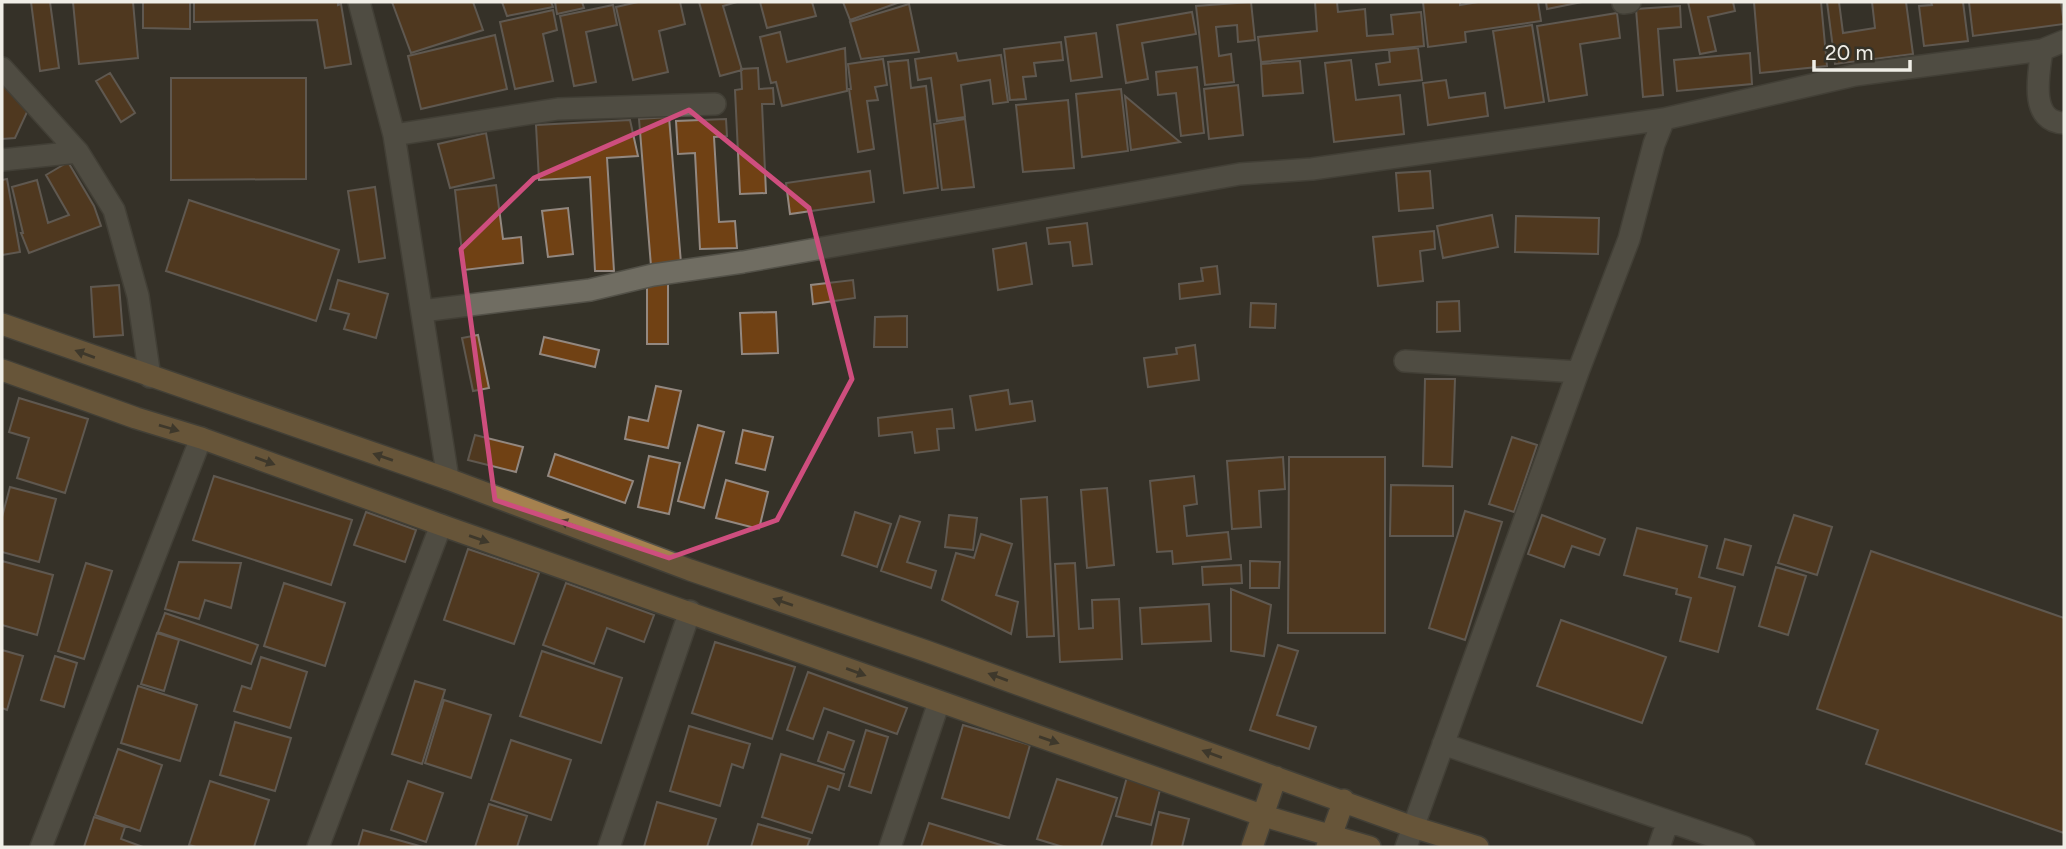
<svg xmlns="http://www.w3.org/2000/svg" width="2066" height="849" viewBox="0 0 2066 849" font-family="Figtree,sans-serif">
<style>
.building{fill:#704114;stroke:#938880;stroke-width:2}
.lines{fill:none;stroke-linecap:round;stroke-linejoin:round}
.minor-casing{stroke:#535148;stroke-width:24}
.major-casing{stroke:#535148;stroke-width:24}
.minor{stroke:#706d62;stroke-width:21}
.major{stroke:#a5814f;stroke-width:21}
.oneway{fill:#4b4230}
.marked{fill:none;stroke:#ce4e7e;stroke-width:5;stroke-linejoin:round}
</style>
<rect width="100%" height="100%" fill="#353228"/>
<path class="building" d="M31 2H50L59 68 40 71Z
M73 2H133L138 58 79 64Z
M143 2H190V29L143 28Z
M194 2H338V5L341 4 351 64 325 68 317 20 194 22Z
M392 2H473L483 30 411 53Z
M502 2H551L553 7 507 16Z
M555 2H582L584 8 557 14Z
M638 2H680L685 24 659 31 668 72 633 80 616 7Z
M699 2H737L723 6 742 70 720 76Z
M760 2H812L816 16 767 28Z
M843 2H900L850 20Z
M1251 2 1255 40 1238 42 1237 25 1216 27 1219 56 1231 54 1234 82 1205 85 1196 6Z
M1315 2H1337L1338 12 1365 9 1367 36 1393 34 1391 15 1421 12 1424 46 1261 62 1258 37 1317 31Z
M1423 2H1460V5L1478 2H1538L1541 21 1465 32 1466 42 1428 47Z
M1546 2H1582L1547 9Z
M1688 2H1733L1735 11 1708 17 1716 51 1700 54Z
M1754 2H1821L1827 66 1760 73Z
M1827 2H1839L1843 33 1875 28 1872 2H1906L1913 54 1835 64Z
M1931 2H1963L1968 41 1924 46 1919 6 1932 5Z
M1969 2H2061L2064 24 1973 36Z
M909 4 919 52 861 59 850 22Z
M613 5 617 25 586 32 596 82 574 86 560 16Z
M1680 6 1681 27 1658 29 1663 95 1643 97 1636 9Z
M553 10 557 30 543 34 553 81 515 89 500 22Z
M1192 12 1196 34 1142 43 1148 79 1126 83 1117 25Z
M1617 13 1620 38 1580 44 1587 95 1549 101 1537 26Z
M1532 25 1544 102 1505 108 1493 31Z
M780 32 787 62 845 48 847 91 782 106 776 82 771 83 760 37Z
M1096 33 1102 77 1071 81 1065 37Z
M495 35 507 89 421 109 408 56Z
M1061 42 1063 60 1034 63 1036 76 1023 77 1026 99 1010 100 1004 49Z
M1418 48 1422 80 1379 85 1376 64 1390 62 1389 51Z
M956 53 958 61 1001 55 1008 102 993 104 990 80 961 85 965 117 937 121 931 78 918 80 915 59Z
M1750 53 1752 84 1677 91 1674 60Z
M883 59 887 85 875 87 878 100 867 101 874 149 858 152 849 89H851L848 64Z
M908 60 911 88 926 86 938 188 904 193 888 62Z
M1351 60 1356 100 1400 95 1404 134 1334 142 1325 63Z
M1300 61 1303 93 1263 96 1261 64Z
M1197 67 1204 133 1181 136 1176 93 1158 95 1156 72Z
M758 68 759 89 773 88 774 104H762L766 193 740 194 735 90 742 89 741 69Z
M110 73 135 113 121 122 96 81Z
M2 78 28 110 15 138 2 139Z
M171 78H306V179L171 180Z
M1446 80 1449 98 1485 93 1488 116 1428 125 1423 83Z
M1238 85 1243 135 1209 139 1204 89Z
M1121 89 1128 151 1082 157 1076 94Z
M1125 96 1180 142 1131 150Z
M1068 100 1074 168 1023 172 1016 105Z
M669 117 681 263 651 266 639 119Z
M726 119 727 136 714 137 719 222 735 221 737 248 700 249 695 153 678 154 676 121Z
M965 119 974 187 942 190 934 124Z
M630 120 638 156 607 158 614 271H595L590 177 539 180 536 125Z
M486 133 494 178 450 188 438 144Z
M68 162 94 206 101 226 29 253 21 233H23L12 187 37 180 48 223 69 215 46 175Z
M870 171 874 202 790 214 786 183Z
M1430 171 1433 208 1399 211 1396 173Z
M7 179 20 252 2 255V180Z
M496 185 503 239 521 237 523 263 464 270 455 190Z
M375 187 385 258 359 262 348 191Z
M189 200 339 250 316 321 166 271Z
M568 208 573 254 548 257 542 211Z
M1492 215 1498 247 1443 258 1437 226Z
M1516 216 1599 218 1598 254 1515 252Z
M1087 223 1092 264 1073 266 1070 242 1049 244 1047 228Z
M1434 231 1435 249 1420 251 1423 281 1378 286 1373 237Z
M1026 243 1032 284 998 290 993 249Z
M1217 266 1220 294 1180 299 1179 284 1203 281 1201 268Z
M338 280 388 294 376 338 344 329 349 314 330 309Z
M853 280 855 298 813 304 811 285Z
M647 284H668V344H647Z
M119 285 123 335 94 337 91 287Z
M1459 301 1460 331 1437 332V302Z
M1251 303 1276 304 1275 328 1250 327Z
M776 312 778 353 742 354 740 313Z
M907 316V347H874L875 317Z
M478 335 489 388 473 391 462 338Z
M544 337 599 350 595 367 540 354Z
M1195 345 1199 380 1148 387 1144 358 1177 354 1176 348Z
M1425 379H1455L1452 467 1423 466Z
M656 386 681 391 668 448 625 439 629 417 648 421Z
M1008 390 1010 404 1032 401 1035 421 976 430 970 396Z
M19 398 88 419 65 493 17 478 29 438 9 432Z
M952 409 954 428 937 429 939 450 915 453 912 432 879 436 878 418Z
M698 425 724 432 704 508 678 501Z
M743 430 773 437 765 470 736 463Z
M475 435 523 447 516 472 468 460Z
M1512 437 1537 445 1514 512 1489 504Z
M555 454 633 481 625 503 548 476Z
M649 456 680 463 669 514 638 507Z
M1283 457 1285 489 1259 491 1261 527 1232 529 1227 461Z
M1289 457H1385V633H1288Z
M214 476 352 520 331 585 193 540Z
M1194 476 1197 504 1184 506 1187 536 1228 532 1231 559 1173 564 1172 551 1157 552 1150 481Z
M726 480 768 492 759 529 716 518Z
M1391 485 1453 486V536H1390Z
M10 487 56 499 39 562 2 552V517Z
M1107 488 1114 565 1087 568 1081 490Z
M1047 497 1054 636 1027 637 1021 499Z
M1465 511 1502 522 1465 640 1429 628Z
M366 512 416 530 405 562 354 545Z
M855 512 891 524 877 567 842 555Z
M949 515 977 518 973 550 945 547Z
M1542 515 1605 539 1599 555 1572 546 1564 567 1528 554Z
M1794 515 1832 527 1817 575 1778 563Z
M900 516 920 522 907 562 936 571 931 588 881 571Z
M1637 528 1707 546 1699 577 1735 587 1718 652 1680 641 1691 598 1676 594 1677 589 1624 575Z
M981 534 1012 544 996 595 1018 602 1011 634 942 600 956 553 974 558Z
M1725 539 1751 546 1743 575 1717 568Z
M468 549 539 573 514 644 444 620Z
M1871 551 2064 618V833L1866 764 1878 730 1817 709Z
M2 561 53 575 37 635 2 625Z
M1250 561 1280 562 1279 588H1250Z
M179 562 241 563 231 608 205 600 199 619 165 609Z
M86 563 112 571 84 659 58 651Z
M1075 563 1079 629 1093 628 1092 600 1119 599 1122 659 1060 662 1055 564Z
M1241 565 1242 583 1203 585 1202 567Z
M1776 567 1806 576 1788 635 1759 626Z
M284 583 345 603 325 666 264 646Z
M566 583 654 615 644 642 607 628 594 664 543 645Z
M1231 589 1271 605 1264 656 1231 651Z
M1209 604 1211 641 1142 644 1140 608Z
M165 613 258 645 251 664 158 632Z
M1561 620 1666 657 1642 723 1537 686Z
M157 633 179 640 164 691 141 684Z
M715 642 795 667 772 739 692 713Z
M1278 645 1298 651 1277 715 1316 727 1309 749 1250 730Z
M2 650 23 656 7 710 2 708Z
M542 651 622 678 601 743 520 716Z
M55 656 77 663 64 707 41 700Z
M261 657 307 672 290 728 234 711 242 686 251 689Z
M808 672 907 708 897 734 824 708 813 739 787 730Z
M415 681 445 690 422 764 392 754Z
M138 686 197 705 180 761 121 743Z
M444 700 491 715 471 778 425 763Z
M235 722 291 738 275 791 220 775Z
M963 725 1030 745 1009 818 942 798Z
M689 726 750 744 743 768 732 764 720 806 670 791Z
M866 730 888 737 871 793 849 786Z
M828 732 854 741 844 770 818 761Z
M511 740 571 760 551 820 491 800Z
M118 749 162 765 140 831 95 815Z
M781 754 844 774 839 790 828 786 812 833 762 817Z
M1127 777 1161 786 1151 825 1116 816Z
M1057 779 1117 798 1101 847H1063L1037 839Z
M210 781 269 800 254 847H196L189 845Z
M408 781 443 793 426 842 391 830Z
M657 802 716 819 707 847H644Z
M489 804 527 816 517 847H475Z
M1159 812 1189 819 1182 847H1151Z
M94 817 125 827 121 839 143 847H84Z
M929 823 1007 847H921Z
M758 824 810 839 807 847H751Z
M363 830 423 847H358Z"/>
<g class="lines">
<g class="minor-casing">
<path id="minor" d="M359 2 394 135 448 479
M1623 3 1630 2
M2042 50C2039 72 2028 122 2064 123
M2 68 78 152 114 210 138 296 150 377
M394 135 558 109 715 104
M2 160 78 152
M422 311 590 290 653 275 743 262 1240 174 1312 169 1664 119
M1405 361 1578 372
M1443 744 1744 847
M41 847 201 438
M318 847 441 525
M609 847 690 611
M890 847 939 702
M1406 847 1578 372 1629 239 1654 144 1664 119 1855 75 2042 50 2064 41
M1659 847 1668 821"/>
</g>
<g class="major-casing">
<path id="major" d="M2 324 448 479 690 570 926 651 1413 827 1478 847
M2 370 136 418 201 438 441 525 1264 816 1370 847
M1252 847 1276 777
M1327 847 1344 800"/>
</g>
<use href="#minor" class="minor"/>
<use href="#major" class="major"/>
</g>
<defs><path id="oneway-solid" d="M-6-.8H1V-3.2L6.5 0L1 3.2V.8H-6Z" transform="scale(1.75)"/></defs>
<g class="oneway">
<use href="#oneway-solid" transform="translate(85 354) rotate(-160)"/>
<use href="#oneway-solid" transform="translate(169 428) rotate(16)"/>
<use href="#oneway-solid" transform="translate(383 457) rotate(-161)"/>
<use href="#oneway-solid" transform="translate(265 461) rotate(20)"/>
<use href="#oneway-solid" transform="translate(569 524) rotate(-160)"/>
<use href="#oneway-solid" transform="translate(479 539) rotate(19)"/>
<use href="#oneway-solid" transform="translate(783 602) rotate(-161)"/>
<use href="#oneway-solid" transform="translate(856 672) rotate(20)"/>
<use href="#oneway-solid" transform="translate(998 677) rotate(-160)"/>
<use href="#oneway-solid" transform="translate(1049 740) rotate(19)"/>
<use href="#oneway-solid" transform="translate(1212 754) rotate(-160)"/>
</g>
<path d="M0 0H2066V849H0ZM689 110 809 208 852 379 777 520 669 558 495 500 461 249 534 178Z" fill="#353228" fill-opacity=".55" fill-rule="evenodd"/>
<path class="marked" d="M689 110 809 208 852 379 777 520 669 558 495 500 461 249 534 178Z"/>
<rect width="2066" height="849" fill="none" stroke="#f0eee7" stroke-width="7"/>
<path d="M1814 60v10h96v-10" fill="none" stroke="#f0eee7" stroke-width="3.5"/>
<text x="1825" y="60" font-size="21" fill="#f0eee7" stroke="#353228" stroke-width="5" paint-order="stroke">20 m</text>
</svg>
